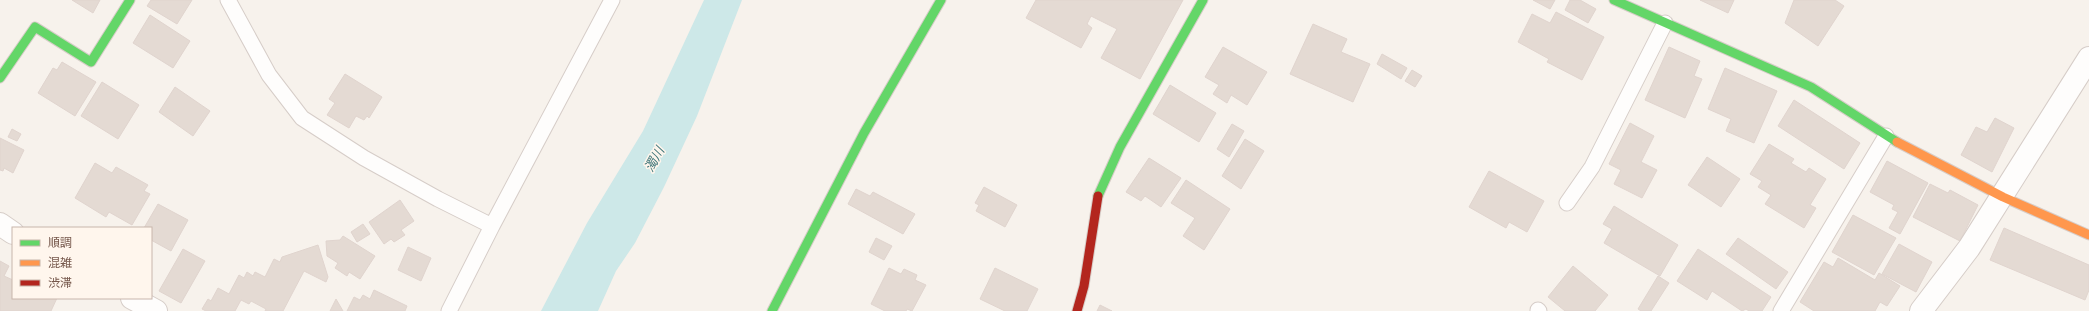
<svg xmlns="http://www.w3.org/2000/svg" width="2089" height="311" viewBox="0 0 2089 311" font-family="Ubuntu,'Noto Sans JP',sans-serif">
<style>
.water{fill:#cde8e8}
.building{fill:#e4dad3;stroke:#e0d4ce}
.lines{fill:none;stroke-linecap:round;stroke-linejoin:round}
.lane-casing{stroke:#d6cdc8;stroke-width:17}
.street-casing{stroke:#d6cdc8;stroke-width:24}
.fast-casing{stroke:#d7cdc8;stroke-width:11}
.slow-casing{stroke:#d7cdc8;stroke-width:11}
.jam-casing{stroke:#d7cdc8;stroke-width:11}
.lane{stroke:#fefdfc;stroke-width:15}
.street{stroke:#fefdfc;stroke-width:22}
.fast{stroke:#63d668;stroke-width:9}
.slow{stroke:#ff974d;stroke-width:9}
.jam{stroke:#b3261e;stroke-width:9}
.labels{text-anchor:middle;stroke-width:3;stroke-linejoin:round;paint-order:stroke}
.water-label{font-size:13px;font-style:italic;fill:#3f767a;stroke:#fff6ed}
</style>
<rect width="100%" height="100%" fill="#f7f2ec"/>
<path class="water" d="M704 0H742L697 116 664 187 635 243 616 271 598 311H541L587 223 643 131Z"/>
<path class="building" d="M72 0H100L93 13Z
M151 0H192L177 24 147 6Z
M1036 0H1183L1140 79 1101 58 1117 29 1091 16 1087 24 1092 28 1081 48 1026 18Z
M1533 0H1555L1550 9Z
M1570 0H1580L1596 9 1588 23 1565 10Z
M1700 0H1734L1728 13Z
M1794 0H1835L1844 6 1818 46 1785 23Z
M1556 12 1604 37 1582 80 1547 62 1549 59 1518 42 1532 14 1550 23Z
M150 15 190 41 173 68 133 43Z
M1313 24 1347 39 1341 52 1370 64 1353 102 1290 74Z
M1223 47 1267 72 1247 105 1231 95 1227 103 1213 94 1219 85 1205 77Z
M1669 47 1700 61 1694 76 1702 79 1685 118 1645 100Z
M1382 54 1407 68 1401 79 1377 64Z
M62 62 96 82 75 116 38 93 53 68 57 70Z
M1725 68 1777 91 1754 143 1726 131 1731 119 1708 109Z
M1412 70 1422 76 1415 87 1405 81Z
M345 74 382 97 369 118 367 116 364 120 356 116 349 128 327 115 335 103 329 99Z
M102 82 139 105 118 139 81 116Z
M1170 85 1216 113 1199 142 1153 114Z
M175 87 210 111 193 136 159 112Z
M1794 100 1860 143 1844 169 1778 126Z
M1995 118 2014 128 1992 172 1961 155 1976 127 1987 132Z
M1630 123 1654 136 1641 162 1657 170 1642 198 1614 184 1621 170 1609 164Z
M1232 124 1244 131 1229 157 1217 149Z
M12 129 21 134 17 141 8 137Z
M0 138 24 150 13 173 4 168 3 171 0 170Z
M1245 139 1264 151 1241 189 1222 176Z
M1769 144 1794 159 1791 163 1806 172 1809 168 1826 179 1810 205 1816 208 1804 228 1765 204 1771 195 1758 187 1762 181 1750 174Z
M1707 157 1740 179 1721 207 1688 185Z
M1149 158 1181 178 1161 207 1145 196 1141 201 1126 192Z
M1887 161 1928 183 1900 234 1889 228 1898 212 1892 209 1894 205 1870 192Z
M95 163 112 173 116 167 148 185 144 191 150 194 132 225 109 212 106 217 75 198Z
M1489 171 1544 201 1527 232 1509 222 1506 228 1469 207Z
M1186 180 1230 209 1204 250 1183 236 1195 218 1171 203Z
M1930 184 1948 193 1950 190 1978 205 1960 241 1913 217Z
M984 187 1017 205 1005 227 976 211 979 205 975 203Z
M856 189 870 196 873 192 915 214 903 234 848 204Z
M400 200 414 221 401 230 405 235 394 242 391 239 384 244 369 222Z
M158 204 188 220 171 251 151 240V228H144Z
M1614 206 1678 245 1660 276 1604 243 1612 229 1603 224Z
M1853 215 1896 238 1874 275 1832 252Z
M363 224 370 234 357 242 351 232Z
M2004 228 2089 265V290L2085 300 1990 260Z
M343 236 375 256 360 279 349 272 347 276 335 268 338 263 327 256 326 241 340 240Z
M876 238 892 246 884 260 869 252Z
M1738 238 1788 272 1776 289 1726 254Z
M1899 244 1932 262 1916 292 1882 274Z
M318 245 328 277 326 282 304 271 283 311H265L266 309 251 301 249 304 241 300 235 311H206L202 309 208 299 211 301 218 288 229 294 239 275 244 278 247 272 253 276 255 272 265 277 274 259 280 262 282 257Z
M408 247 431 258 421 281 398 270Z
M183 249 205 261 181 303 159 291Z
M1698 249 1771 297 1762 311H1749L1746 309 1742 311 1712 291 1707 300 1677 281Z
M1838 258 1875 280 1879 273 1900 286 1887 306 1880 302 1875 311H1814L1800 302 1824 262 1833 267Z
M0 261 9 266 4 276 13 280V298H57L51 311H0Z
M1573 266 1608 295 1595 311H1565L1548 297Z
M889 268 901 274 904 269 917 275 915 280 926 285 912 311 907 309 906 311H885L871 304Z
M995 268 1038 289 1027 311H1005L980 299Z
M1658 276 1669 283 1651 311H1641L1638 309Z
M374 290 407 306 405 311H347L354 297 360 300 363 295 370 299Z
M336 299 343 311H330Z
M1100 305 1112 311H1097Z"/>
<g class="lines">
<g class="lane-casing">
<path id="lane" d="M228 0 269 75 302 118 364 158 438 199 492 226 449 311
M1567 203 1592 167 1665 23
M492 226 612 0
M1538 310 1539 311
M1781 311 1886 136"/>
</g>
<g class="street-casing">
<path id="street" d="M0 224 13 233
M132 298 156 311
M1921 311 1969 248 2089 58"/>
</g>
<g class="fast-casing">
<path id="fast" d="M1614 0 1811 87 1897 142
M0 78 35 27 91 62 130 0
M1098 196 1120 147 1203 0
M772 311 864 133 941 0"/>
</g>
<g class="slow-casing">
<path id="slow" d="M1897 142 2003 197 2089 235"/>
</g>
<g class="jam-casing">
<path id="jam" d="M1077 311 1084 286 1098 196"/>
</g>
<use href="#lane" class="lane"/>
<use href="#street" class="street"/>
<use href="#fast" class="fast"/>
<use href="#slow" class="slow"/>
<use href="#jam" class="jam"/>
</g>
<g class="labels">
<g class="water-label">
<text transform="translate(654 159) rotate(-61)" y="5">濁川</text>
</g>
</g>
<rect x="12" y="227" width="140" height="72" fill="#fff6ed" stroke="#c8b6ac"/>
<rect x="20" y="240" width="20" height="6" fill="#63d668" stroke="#c8b6ac"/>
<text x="48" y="247" font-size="12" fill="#75574b">順調</text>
<rect x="20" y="260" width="20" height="6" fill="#ff974d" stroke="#c8b6ac"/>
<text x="48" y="267" font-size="12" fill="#75574b">混雑</text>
<rect x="20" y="280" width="20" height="6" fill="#b3261e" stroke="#c8b6ac"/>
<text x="48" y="287" font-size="12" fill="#75574b">渋滞</text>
</svg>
